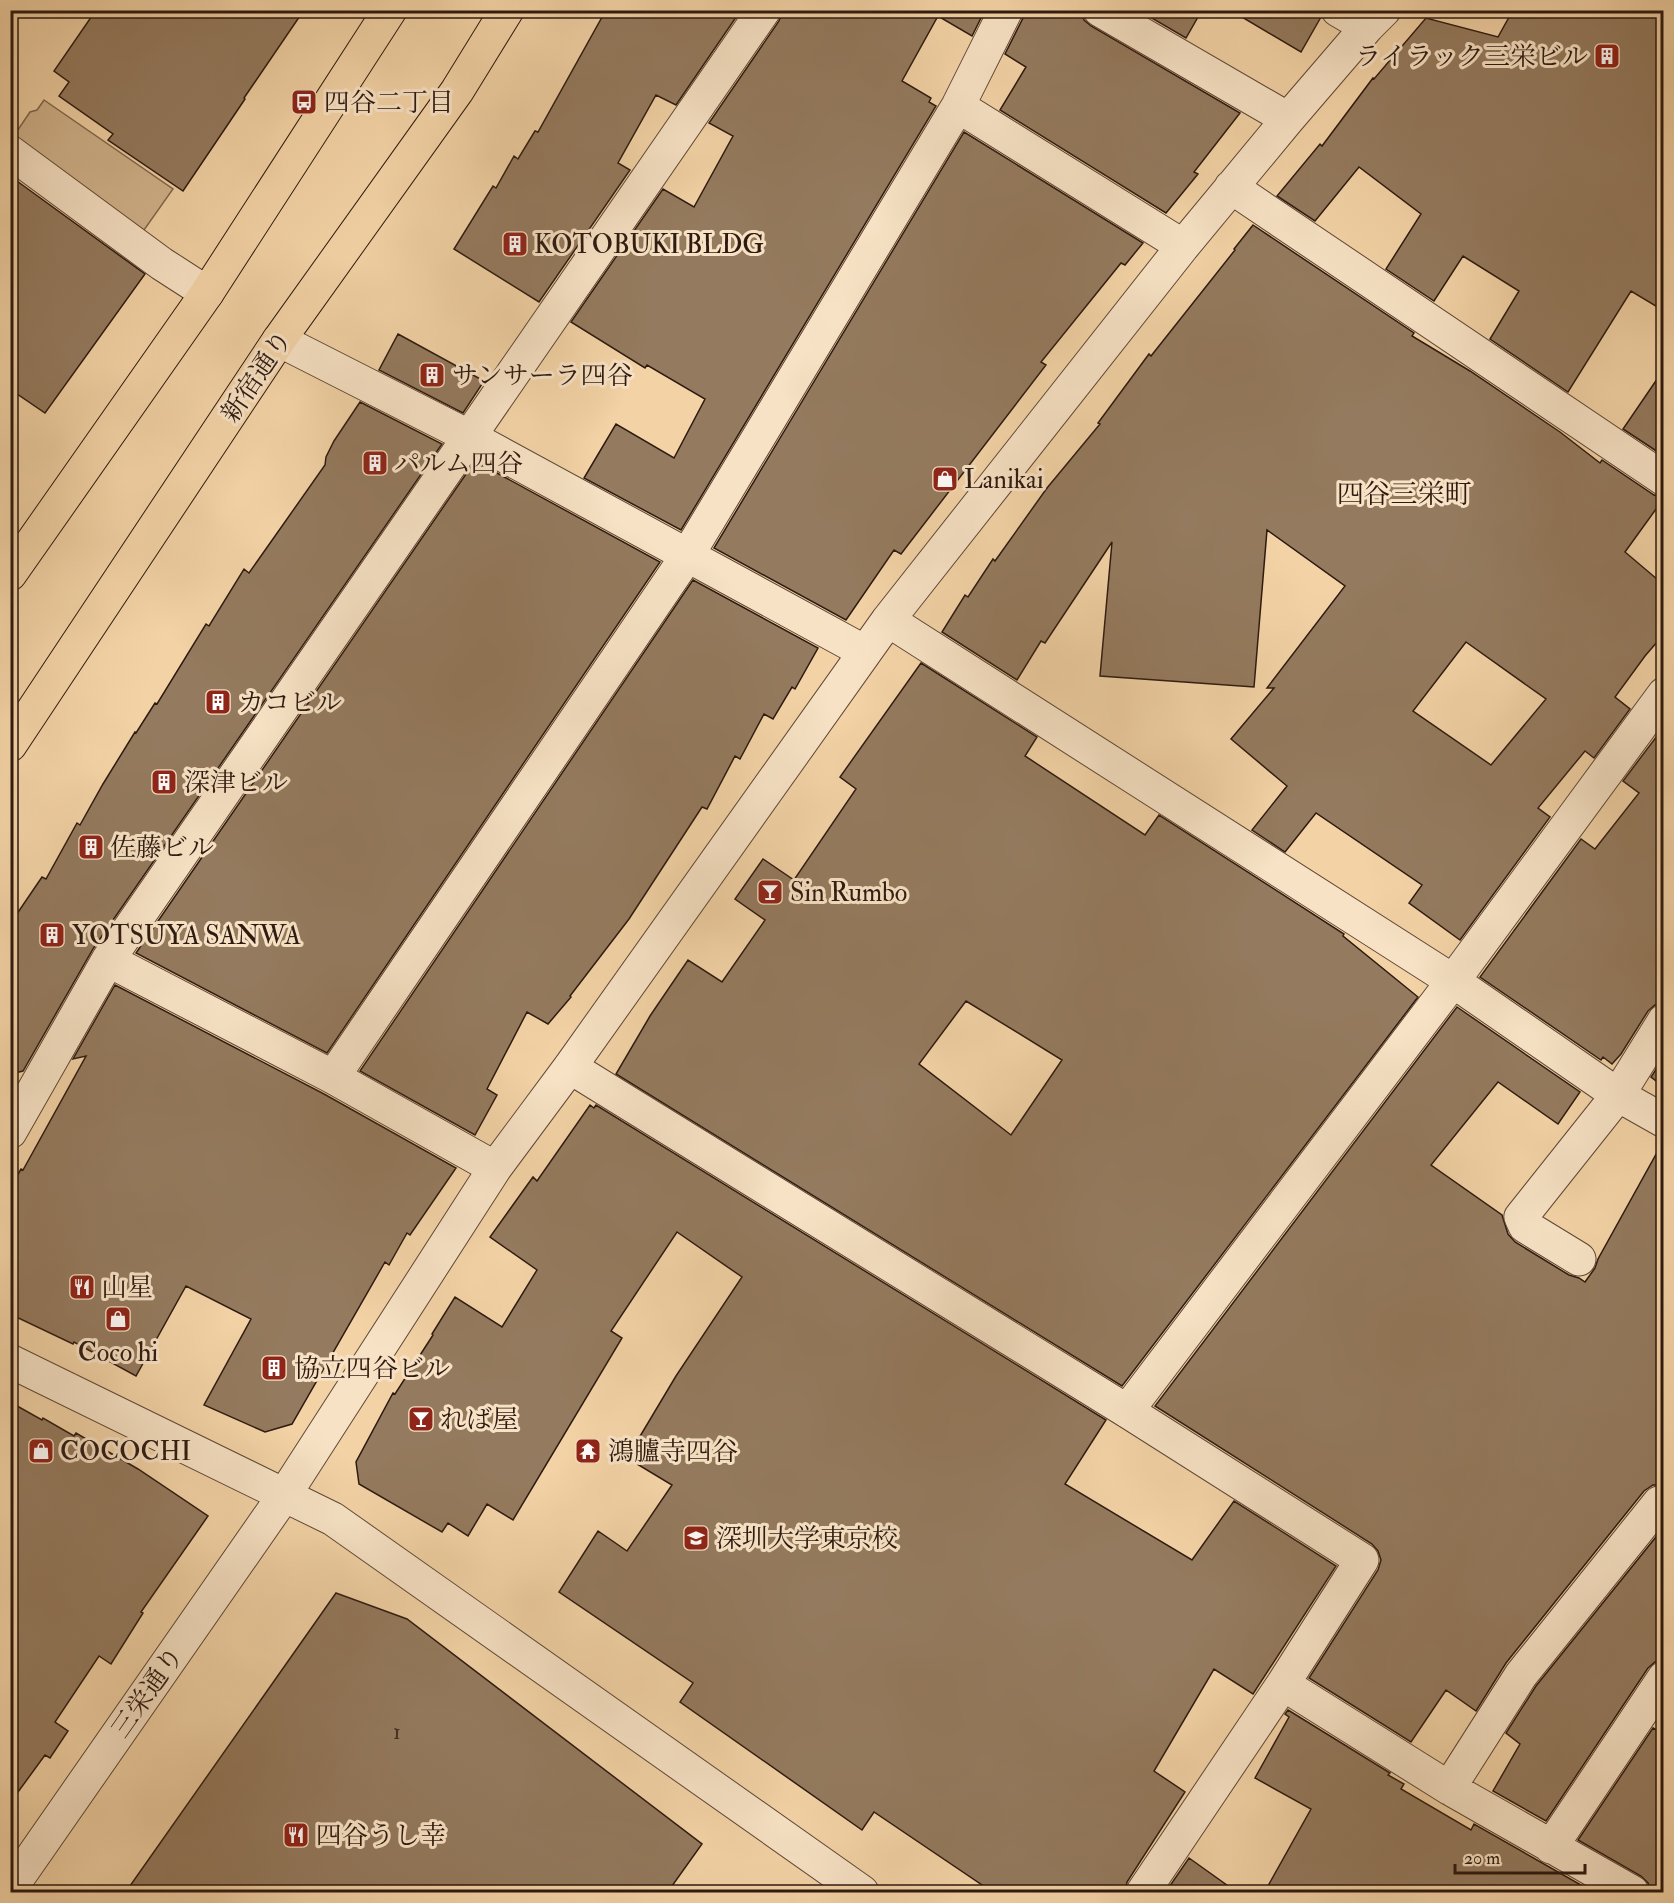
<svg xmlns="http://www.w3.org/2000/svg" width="1674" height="1903" viewBox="0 0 1674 1903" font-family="'IM FELL Double Pica','Noto Serif JP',serif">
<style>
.green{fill:#d2b48d;stroke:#80674f;stroke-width:1.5}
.building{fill:#947a5e;stroke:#2e1a11;stroke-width:1.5;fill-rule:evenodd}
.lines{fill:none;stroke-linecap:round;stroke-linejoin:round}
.minor-casing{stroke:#5f4836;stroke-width:35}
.highway-casing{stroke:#2e1a11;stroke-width:35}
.minor{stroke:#f7e2c5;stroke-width:33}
.highway{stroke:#f3d3a6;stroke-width:33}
.labels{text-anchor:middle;stroke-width:6;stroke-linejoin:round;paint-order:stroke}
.number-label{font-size:22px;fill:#483224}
.poi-label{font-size:26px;fill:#2e1a11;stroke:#f7e2c5;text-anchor:start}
.street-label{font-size:26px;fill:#2e1a11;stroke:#f7e2c5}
.neighbourhood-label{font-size:27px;fill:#2e1a11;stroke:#f7e2c5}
</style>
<rect width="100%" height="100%" fill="#f3d3a6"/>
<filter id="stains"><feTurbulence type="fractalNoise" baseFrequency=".00333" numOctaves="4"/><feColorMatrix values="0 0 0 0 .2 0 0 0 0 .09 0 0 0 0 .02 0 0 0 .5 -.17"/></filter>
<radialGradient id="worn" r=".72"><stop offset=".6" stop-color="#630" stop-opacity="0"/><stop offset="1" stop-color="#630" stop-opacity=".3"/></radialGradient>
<path class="green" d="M44 100 173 189 144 230 11 140 30 112 37 110Z"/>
<path class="building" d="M96 10H304L244 98 245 99 183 191 108 140 113 134 59 96 69 82 54 71Z
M606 10H741L676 105 656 95 618 163 630 170 539 302 454 249 493 186 496 188 514 156 518 159 535 131 538 132Z
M783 10H985L972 36 938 16 902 81 931 98 929 102 936 106 681 530 584 478 616 424 674 458 705 399 647 365 645 368 571 322 663 189 694 207 733 136 709 123 779 21Z
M1024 10H1081L1084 20 1091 26 1240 113 1194 172 1198 174 1166 213 1000 110 1026 67 1005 54 1023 18Z
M1138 10H1202L1186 38Z
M1230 10H1319L1321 17 1301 52Z
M1513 10H1664V311L1631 291 1568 392 1490 339 1519 291 1463 256 1434 301 1386 269 1421 214 1359 167 1315 221 1277 196 1320 144 1322 146 1373 78 1374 79 1426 18 1498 37Z
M964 132 1143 243 1125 265 1121 263 1041 362 1046 365 901 554 894 550 846 620 714 548Z
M10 176 145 274 45 413 10 389Z
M1253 225 1414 333 1412 336 1470 371 1560 432 1600 463 1602 460 1654 495 1664 498 1625 552 1664 585V634L1645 656 1615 697 1630 709 1594 758 1585 751 1538 808 1550 817 1460 940 1409 903 1422 885 1316 813 1285 852 1252 830 1287 786 1231 739 1274 688H1267L1345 586 1267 530 1254 687 1100 676 1112 542 1045 643 1041 641 1017 680 942 632 965 595 968 597 993 559 995 561 1047 488 1100 424 1098 423 1149 354 1151 356 1235 250 1234 249ZM1466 642 1546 699 1491 765 1413 711Z
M398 334 484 381 463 413 379 370Z
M1664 369V456L1623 429Z
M360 402 442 444 93 949 23 1071 10 1074V924L42 877 46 879 77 823 80 825 103 784 135 732 136 733 155 703 157 704 206 624 209 626 244 569 249 573 325 465 326 457 334 441Z
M475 461 660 562 327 1053 136 953Z
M693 580 818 648 795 689 792 687 773 719 764 714 740 759 735 756 707 809 702 807 629 919 570 996 571 997 548 1024 527 1012 487 1089 497 1095 475 1135 360 1071Z
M921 663 1037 737 1025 756 1145 835 1159 815 1344 934 1343 936 1418 997 1122 1386 616 1074 650 1016 688 960 722 982 765 920 735 899 763 859 794 880 856 789 840 777ZM966 1001 1062 1060 1011 1135 919 1064Z
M1660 732 1664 735V1002L1655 1005 1648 1011 1621 1054 1612 1064 1603 1057 1601 1060 1480 977 1581 839 1595 849 1639 793 1623 781Z
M115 985 324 1094 456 1168 410 1235 407 1233 389 1265 385 1262 292 1424 265 1432 204 1405 251 1319 186 1286 136 1376 74 1342 73 1344 10 1314V1188L21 1169 23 1170 86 1056 73 1059Z
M1457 1007 1580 1092 1558 1124 1498 1082 1431 1165 1502 1215 1508 1234 1515 1242 1569 1275 1579 1278 1585 1282 1595 1268 1598 1259 1664 1140V1485H1653L1644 1491 1506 1663 1476 1711 1446 1690 1411 1742 1309 1678 1378 1570 1381 1560 1378 1551 1372 1544 1155 1406Z
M1664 1057V1087L1651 1077Z
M590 1105 594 1108 596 1105 1106 1420 1065 1484 1192 1560 1234 1501 1336 1566 1253 1694 1214 1669 1154 1771 1185 1792 1127 1882 1125 1893H994L874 1812 862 1830 680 1702 693 1683 559 1592 598 1531 627 1551 672 1485 627 1458 676 1376 742 1277 677 1232 611 1331 622 1338 513 1520 487 1504 468 1536 448 1523 442 1532 359 1484 356 1462 393 1393 395 1394 433 1335 432 1334 455 1297 502 1327 537 1270 490 1237 533 1177 537 1181Z
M10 1402 42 1420 43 1418 74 1436 76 1433 138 1469 208 1516 141 1612 143 1613 111 1664 99 1656 55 1722 68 1731 50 1758 45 1755 10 1803Z
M1664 1527V1660L1655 1662 1648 1668 1546 1821 1493 1791 1520 1744 1506 1733 1536 1686Z
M336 1593 407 1619 702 1844 667 1893H125Z
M1288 1710 1390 1773 1388 1775 1404 1784 1401 1789 1471 1830 1474 1824 1595 1893H1264L1311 1809 1255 1778 1289 1717 1285 1714Z
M1653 1728 1664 1734V1893H1651L1648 1883 1641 1876 1578 1840Z
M1189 1858 1238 1893H1165Z"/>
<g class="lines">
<g class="minor-casing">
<path id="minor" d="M1100 10 1288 119
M1338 10 1367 27
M958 106 1183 246
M10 152 162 264 207 293
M1231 187 1664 479
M279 340 470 437 865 652
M888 620 1453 981 1618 1095 1664 1121
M108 960 333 1077 495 1168
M570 1067 1127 1411 1362 1560 1283 1684 1143 1892
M333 1077 687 556 958 106 1006 10
M10 1132 108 960 764 10
M1579 1259 1525 1226 1521 1217 1618 1095 1664 1021
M10 1361 333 1519 862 1892
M1127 1411 1453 981 1664 694
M1283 1684 1449 1788 1632 1892
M1449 1788 1521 1675 1659 1503
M1551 1847 1664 1678
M10 1889 285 1494 495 1168 570 1067 888 620 1183 246 1288 119 1367 27 1384 10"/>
</g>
<g class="highway-casing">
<path id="highway" d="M10 574 207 293 390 10
M10 745 279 340 457 91 507 10"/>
</g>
<use href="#minor" class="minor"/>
<use href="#highway" class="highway"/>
</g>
<defs>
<g id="building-square" transform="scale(1.35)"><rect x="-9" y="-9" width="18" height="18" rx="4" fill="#8f2418" stroke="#f7e2c5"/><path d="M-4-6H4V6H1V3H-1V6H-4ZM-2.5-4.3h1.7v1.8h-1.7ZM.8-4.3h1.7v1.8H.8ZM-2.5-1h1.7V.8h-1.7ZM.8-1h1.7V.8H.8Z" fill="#fff"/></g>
<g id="bus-square" transform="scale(1.35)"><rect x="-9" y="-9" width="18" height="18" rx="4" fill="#8f2418" stroke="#f7e2c5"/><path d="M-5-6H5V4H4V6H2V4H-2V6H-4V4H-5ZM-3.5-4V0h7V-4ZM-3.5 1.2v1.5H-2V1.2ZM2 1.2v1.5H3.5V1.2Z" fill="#fff"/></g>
<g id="shop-square" transform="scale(1.35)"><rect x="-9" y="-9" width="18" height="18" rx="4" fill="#8f2418" stroke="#f7e2c5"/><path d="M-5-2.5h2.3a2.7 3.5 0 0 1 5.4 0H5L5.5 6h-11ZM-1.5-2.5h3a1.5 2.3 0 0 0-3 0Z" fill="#fff"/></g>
<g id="bar-square" transform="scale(1.35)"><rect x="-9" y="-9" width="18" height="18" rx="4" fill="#8f2418" stroke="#f7e2c5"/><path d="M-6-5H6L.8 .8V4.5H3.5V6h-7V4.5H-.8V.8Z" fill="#fff"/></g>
<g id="restaurant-square" transform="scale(1.35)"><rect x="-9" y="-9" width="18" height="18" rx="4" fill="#8f2418" stroke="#f7e2c5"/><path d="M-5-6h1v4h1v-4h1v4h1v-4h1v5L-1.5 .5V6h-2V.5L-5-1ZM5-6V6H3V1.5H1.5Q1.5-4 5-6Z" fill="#fff"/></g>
<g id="temple-square" transform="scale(1.35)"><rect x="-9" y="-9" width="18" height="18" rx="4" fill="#8f2418" stroke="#f7e2c5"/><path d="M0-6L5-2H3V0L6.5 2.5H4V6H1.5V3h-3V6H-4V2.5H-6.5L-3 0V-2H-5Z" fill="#fff"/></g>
<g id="university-square" transform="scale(1.35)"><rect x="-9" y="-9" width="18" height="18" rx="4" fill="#8f2418" stroke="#f7e2c5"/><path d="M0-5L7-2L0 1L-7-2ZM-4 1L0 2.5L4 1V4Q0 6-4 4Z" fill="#fff"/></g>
</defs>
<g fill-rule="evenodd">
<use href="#building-square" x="1607" y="56"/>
<use href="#bus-square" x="304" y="102"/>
<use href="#building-square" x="515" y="244"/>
<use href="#building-square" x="432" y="375"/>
<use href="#building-square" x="375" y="463"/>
<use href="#shop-square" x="945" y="479"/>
<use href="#building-square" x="218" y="702"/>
<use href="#building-square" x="164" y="782"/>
<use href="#building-square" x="91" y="847"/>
<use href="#bar-square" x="770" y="892"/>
<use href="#building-square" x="52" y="935"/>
<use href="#restaurant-square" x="82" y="1287"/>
<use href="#shop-square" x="118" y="1319"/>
<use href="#building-square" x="274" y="1368"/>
<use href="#bar-square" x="421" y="1419"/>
<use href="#shop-square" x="41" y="1451"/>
<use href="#temple-square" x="588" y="1451"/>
<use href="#university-square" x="696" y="1538"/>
<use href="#restaurant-square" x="296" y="1835"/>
</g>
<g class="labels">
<g class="number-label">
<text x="397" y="1739">1</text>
</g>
<g class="poi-label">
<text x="1588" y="65" text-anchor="end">ライラック三栄ビル</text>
<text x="324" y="111">四谷二丁目</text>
<text x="534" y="253">KOTOBUKI BLDG</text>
<text x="452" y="384">サンサーラ四谷</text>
<text x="394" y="472">パルム四谷</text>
<text x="964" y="488">Lanikai</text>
<text x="238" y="711">カコビル</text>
<text x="184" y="791">深津ビル</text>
<text x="110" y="856">佐藤ビル</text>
<text x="790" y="901">Sin Rumbo</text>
<text x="72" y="944">YOTSUYA SANWA</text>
<text x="101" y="1296">山星</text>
<text x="118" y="1361" text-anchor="middle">Coco hi</text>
<text x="294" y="1377">協立四谷ビル</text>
<text x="440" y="1428">れば屋</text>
<text x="60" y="1460">COCOCHI</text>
<text x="608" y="1460">鴻臚寺四谷</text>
<text x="716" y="1547">深圳大学東京校</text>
<text x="316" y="1844">四谷うし幸</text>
</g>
<g class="street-label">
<text transform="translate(256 376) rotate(-56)" y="9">新宿通り</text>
<text transform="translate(147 1692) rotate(-55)" y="9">三栄通り</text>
</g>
<g class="neighbourhood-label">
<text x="1404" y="503">四谷三栄町</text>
</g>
</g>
<rect width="1674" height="1903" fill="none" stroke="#f3d3a6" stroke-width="36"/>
<rect x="12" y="12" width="1650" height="1879" fill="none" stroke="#2e1a11" stroke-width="3"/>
<rect x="18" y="18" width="1638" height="1867" fill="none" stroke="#2e1a11" stroke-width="1.5"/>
<path d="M1455 1864v9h130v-9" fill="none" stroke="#2e1a11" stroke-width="3"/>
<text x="1464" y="1864" font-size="18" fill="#2e1a11" stroke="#f7e2c5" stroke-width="4.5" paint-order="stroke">20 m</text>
<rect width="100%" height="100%" filter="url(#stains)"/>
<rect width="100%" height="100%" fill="url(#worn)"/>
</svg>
